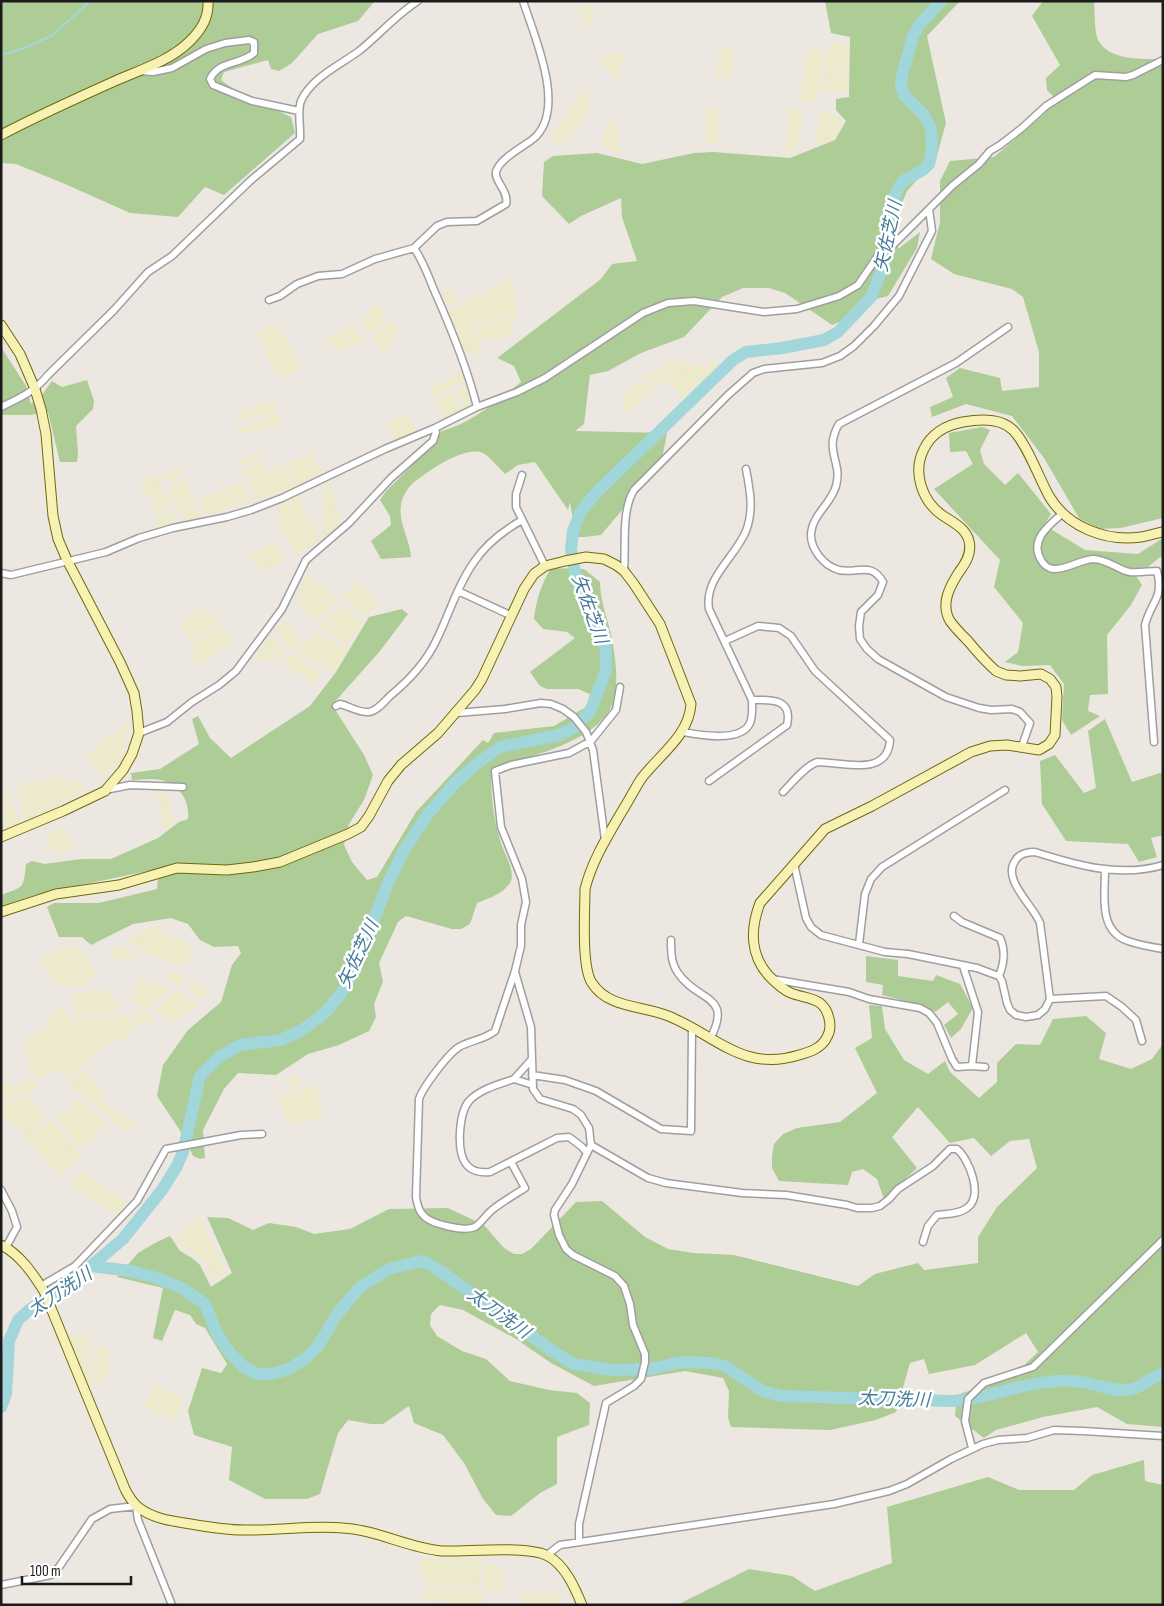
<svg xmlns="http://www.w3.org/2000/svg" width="1164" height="1606" viewBox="0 0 1164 1606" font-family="'Sofia Sans Condensed','Noto Sans JP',sans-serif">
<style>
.farmland{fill:#ece9cc}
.forest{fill:#aecc96}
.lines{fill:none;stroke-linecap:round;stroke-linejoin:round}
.stream{stroke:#a1d6da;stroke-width:2}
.river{stroke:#a1d6da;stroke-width:12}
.street-casing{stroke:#9f9f9f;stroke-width:9}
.secondary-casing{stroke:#6e6a07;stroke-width:11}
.street{stroke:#fff;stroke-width:6}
.secondary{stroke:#f8f1b4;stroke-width:9}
.labels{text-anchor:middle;stroke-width:5;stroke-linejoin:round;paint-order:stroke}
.water-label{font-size:18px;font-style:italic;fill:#447b99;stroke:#fff}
</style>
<rect width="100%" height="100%" fill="#ede7e1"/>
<path class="farmland" d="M591 4 595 23 583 27 579 9Z
M831 43 852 45 845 71 826 67Z
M733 46 734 66 729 74 732 79 715 78 720 49Z
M808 50H826L816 103 799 101Z
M602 53 627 55 618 70 620 79 619 88 611 74V69L602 67Z
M825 68 851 74 845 94 835 91 826 93 821 91Z
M582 88 592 104 578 126 559 145 551 137 567 116Z
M707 107 720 111 716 145 705 142Z
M789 108 803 110 799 144 793 149 794 154H785Z
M819 111 833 114 835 119 842 120V127L836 131 835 141 816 144Z
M613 115 622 153H612L600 142Z
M511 278 518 316 470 323 466 327 472 324 480 341 483 357 463 351 455 335 462 330H456L448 311Z
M452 289 457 301 446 306 439 295Z
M379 305 385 313 381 317 385 323 371 334 360 320 369 314V310Z
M515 318 510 338 482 341 475 324Z
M392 321 399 330 397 334 390 335 393 343 383 352 371 338Z
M273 322 290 345 302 370 283 378 281 372 275 374 256 333Z
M352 326 366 340 337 351 325 337Z
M674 360 689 365 690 364 704 366 713 361 720 367 690 402 684 400 669 384 683 370 665 384 640 379 642 376 657 371 663 363Z
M461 371 465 380 435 399 430 390Z
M629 383 659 386 624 415 623 396 628 390Z
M467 385 472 398 468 400 471 407 465 409 457 390Z
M454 392 462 409 445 419 436 402Z
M274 401 281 426 240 434 238 427 268 418 267 414 237 422 235 413Z
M408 414 417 433 397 440 387 422Z
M258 451 262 459 237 468 234 462Z
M312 452 315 454 313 456 316 463 326 470 296 486 288 463Z
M261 462 267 470 242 478 239 471Z
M286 463 295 488 254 500 247 479Z
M178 466 184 475 166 483 161 475Z
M157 475 164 491 147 498 140 481Z
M186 478 194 499 176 506 169 487Z
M241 481 250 500 206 517 197 500Z
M330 484 343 529 320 546 323 535 324 485Z
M167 493 170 507 154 515 150 501Z
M300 495 307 520 315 524 320 541 295 555 281 528 277 505Z
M194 501 202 518 183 521 177 507Z
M173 510 177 523 159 528 155 516Z
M277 542 286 561 261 573 248 554Z
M307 574 339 600 317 621 308 618 302 607 295 600Z
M358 582 378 603 366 617 342 596Z
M341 605 363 623 346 645 316 625 323 622Z
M201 607 220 621 192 642 180 624Z
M286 621 302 643 292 651 275 630Z
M220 624 232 642 198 667 188 655 195 649 192 645Z
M317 632 348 651 332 673 299 651Z
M272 634 286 652 263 664 256 656Z
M294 653 321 673 314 687 301 673 296 676 282 660 290 657Z
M129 720 121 762 101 777 86 755Z
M52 776 81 782 85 791 25 820 16 787 30 780 37 782Z
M7 791 21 825 1 833V793Z
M164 792 175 819 165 831 156 793Z
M67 827 75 848 53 854 46 834Z
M155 923 162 929 158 937H159L163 931 196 947 186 961 180 965H176L141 951 140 950 144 942 139 949 125 941Z
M119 944 123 948 126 947 136 956 129 963 115 958 110 954Z
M73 945 80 949 91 962 96 976 83 986H61L49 976 40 958Z
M170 970 185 978 179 986 166 979Z
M142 976 145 977 142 985 149 987 152 980 171 989 147 1010 130 999Z
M191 983H198L209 991 202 998 197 997 188 991Z
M102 989 120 1003 115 1013 76 1017 72 996Z
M175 991 200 1004 173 1023 154 1010Z
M62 1006 71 1020 124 1014 131 1015 133 1030 123 1039 91 1054 92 1061 66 1076 59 1069 39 1079 32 1072 24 1047 26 1038 47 1028 46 1016Z
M136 1008 156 1018 153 1026 146 1021 139 1025 134 1024 133 1012Z
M84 1072 104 1089 98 1097 117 1112 120 1110 137 1125 127 1133 75 1091 70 1085V1079L76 1074Z
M297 1075 301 1086 292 1089 286 1080Z
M33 1078 39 1087 1 1105V1085L9 1082 14 1087Z
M314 1084 324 1110 317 1118 288 1125 277 1096Z
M27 1094 47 1114 30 1137 50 1119 81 1155 59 1177 28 1140 1 1115V1109Z
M79 1098 106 1124 102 1131 99 1129 88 1145 85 1143 80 1148 56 1119 70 1108 67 1104Z
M81 1170 128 1203 118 1216 70 1184Z
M200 1218 227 1273 212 1282 204 1260 191 1250 180 1245 174 1236Z
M68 1334 89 1335V1366L91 1368 92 1387H89Z
M93 1349H108L109 1374 104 1381 94 1385Z
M154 1385 183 1396 174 1422 144 1406Z
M420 1558H483L484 1565 479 1567 480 1587 426 1585 419 1569Z
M492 1563 502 1567 505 1591 485 1590 482 1568Z
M425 1588 482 1591 481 1605H466L424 1599Z
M565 1593 554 1605H520L521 1594Z"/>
<path class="forest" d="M1 1H375L358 21 318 34 292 63 279 71 271 69 268 60 224 72 221 80 235 90 291 117 295 133 224 195 205 187 178 217 130 213 65 184 16 164 1 163Z
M825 1H960L927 36 946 123 936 159 907 191 896 217 898 249 920 232 917 248 888 296 864 302 844 320 832 325 785 293 769 288H743L722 297 684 337 641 353 608 371 590 375 584 424 575 431 667 433 661 464 601 535 585 537H576L570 502 568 510 535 462 518 465 505 474C500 469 489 456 483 453 464 445 425 473 411 485 407 489 401 499 401 505 398 523 410 539 411 557L381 559 371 541 391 525 390 516 380 500 386 491 433 445 442 431C472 423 497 401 521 382L514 366 497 358 601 279 612 264 637 261 622 217 621 198 581 216 569 224 542 196 544 162 553 156 597 153 642 164 694 153 714 152 790 158 835 140 846 121 836 110V99L849 97 850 37 831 33Z
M1043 1H1094C1095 12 1094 31 1098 40 1109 61 1143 59 1163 59V518L1121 528 1098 529 1079 518 1044 458 1012 416 966 404 932 417 930 407 953 397 946 378 960 368 1000 378 1002 391 1039 387V352L1023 297 1012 289 954 274 931 259 940 222V181L950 161 994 157 1040 118 1057 100 1047 90 1046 78 1060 65 1032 16Z
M1 347 26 386 31 404 42 395 52 381 62 387 87 380 94 401 93 409 76 426 78 453 77 462H60L48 412 29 415H1Z
M982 427 990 430 980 450 984 464 1005 485 1018 473 1051 514 1044 525 1085 550 1138 554 1163 538V555L1136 576 1142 585 1131 605 1107 635 1108 694 1090 695 1088 711 1100 716 1071 735 1062 720 1064 684 1050 665 1022 666 1005 662 1018 652 1023 623 994 587 1000 560 934 489 973 464 966 451 950 452 949 433Z
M551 568 584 569 600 582C600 604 610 623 613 645 616 664 619 686 612 705 596 743 526 757 491 769 491 796 493 820 502 846 506 856 516 873 510 883 503 894 489 898 477 903L470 924 461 929H452L406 916 398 922 379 963 383 982 374 1004 376 1017 369 1031 339 1045 308 1054 276 1075 238 1073 224 1089 203 1130 205 1158 200 1159 193 1156 185 1138 157 1096 163 1065 188 1030 221 1002 232 965 241 953 238 946 214 947 200 940 188 924 171 918 133 924 91 945 82 937H59L47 907 54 903H99L157 889 158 878 152 870 34 895 1 907V895C25 886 23 889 26 864L32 861 45 864 81 859H111L158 838 179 822 188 819C190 802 181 787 164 781 156 778 141 780 132 780L131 773 160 769 199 744 192 719 198 716 210 738 231 758 310 706 336 672 369 617 402 609 408 614 380 651 332 705 364 755 373 775 364 800 349 824 344 845 352 862 367 880 377 877 416 812 483 740 488 743 494 733 554 726 586 707 590 694 578 689H547L540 686 530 672 575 638 567 632 543 629 534 619C536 600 541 585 551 568Z
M1105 719 1132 782 1163 772V835L1151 838 1157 857 1139 862 1128 844 1066 841 1042 804 1040 761 1055 755 1084 793 1096 788 1088 731Z
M866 956 898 960V976L933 981 936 975 960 984 973 1008 961 1029 951 1038 944 1025 958 1014 948 1002 935 1012 925 1006 882 995 883 985 866 982Z
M869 1005 882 1006 885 1029 904 1060 928 1074 945 1061 950 1072 979 1098 997 1082V1063L1016 1044 1040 1045 1053 1019 1086 1016 1106 1033 1099 1059 1131 1069 1152 1059 1163 1044V1427L1127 1424 1097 1407 1043 1417 996 1430 984 1438 955 1416 957 1395 998 1381 1020 1369 1038 1352 1026 1333 975 1365 929 1374 924 1359 910 1363 896 1412 876 1420 830 1430 731 1427 728 1418 729 1391 723 1378 685 1371 594 1386 551 1363 516 1339 463 1310 440 1305 431 1314 430 1325 437 1336 462 1351 486 1359 510 1381 549 1390 577 1393 590 1403 589 1425 557 1437V1484L540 1493 511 1516 496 1515 483 1499 464 1463 443 1435 414 1423 409 1406 383 1424H371L348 1420 338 1433 320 1494 307 1499H265L229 1480 232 1447 194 1435 188 1411 202 1368 221 1373 227 1364 205 1328 196 1324 190 1315 175 1310 162 1341 153 1338 163 1288 117 1277 138 1253 155 1243 170 1236 180 1251 192 1258 200 1265 211 1287 232 1273 207 1217 228 1218 253 1230 269 1223 296 1227 314 1234 350 1229 389 1209 448 1208 484 1225 504 1248 514 1254H522L531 1249 576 1202 602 1201 645 1237 668 1249 694 1253 734 1255 858 1286 875 1274 918 1263 924 1270 978 1263V1237L997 1207 1037 1168 1029 1139 1010 1141 991 1156 974 1138 950 1143 918 1107 892 1137 917 1168 884 1199 877 1179 863 1169 852 1172 848 1185 779 1181 772 1168V1156L774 1144 783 1134 797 1128 840 1122 877 1093 855 1048 872 1038Z
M1144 1460 1145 1481 1163 1485V1605H677L749 1569 792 1576 815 1591 892 1563 887 1507 988 1477 1019 1490H1074L1092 1475Z"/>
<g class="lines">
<path class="stream" d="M1 55 25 48 53 35 90 1"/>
<path class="river" d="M91 1266 131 1271 157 1278 182 1288 205 1304 217 1334 230 1353 244 1367 257 1374H271L289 1369 306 1358 318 1346 338 1313 360 1287 389 1269 421 1261 429 1264 443 1273 554 1352 573 1364 612 1370 651 1369 680 1362 712 1363 725 1366 763 1391 782 1396 950 1401C984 1400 1015 1385 1048 1382 1062 1380 1077 1380 1091 1384 1104 1387 1114 1391 1128 1390 1142 1388 1150 1378 1163 1373
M1 1407 6 1394 9 1341 18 1320 28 1311 91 1266 123 1239 162 1190 177 1166 183 1152 200 1076 219 1057 240 1045 281 1040 302 1030 326 1012 345 988 355 967 389 881 403 852 428 814 454 784 475 765 500 747 559 735 572 729 590 712 606 670V652L603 640 577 582 571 550 573 531 581 511 597 492 733 360 746 352 782 348 824 340 838 332 872 296 888 252V226L892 201 902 182 924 169 929 164 931 156 932 145 931 128 923 114 904 95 901 86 902 76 913 36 920 24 941 1"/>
<g class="street-casing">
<path id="street" d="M139 71 153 72 172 68 206 49 225 43 249 40 254 42V53C241 65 219 60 210 79L213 85 252 101 299 111
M414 248C423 261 428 275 434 290 451 328 467 367 477 407
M269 300 280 296 297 284 318 276 342 274 375 259 414 248 437 226 447 222 477 221 506 204C509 191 494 181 496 172 499 159 523 147 533 139 568 110 534 36 523 1
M1008 327 956 363 839 424C823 451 843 462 836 486 831 504 813 514 811 533 810 549 824 566 839 570 857 574 871 561 883 582L878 595 861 612 859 626 860 639 867 649 878 659 946 697 979 708 991 710 1012 709 1020 712 1030 723 1022 746
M1 407C20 398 35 391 48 375L114 310 148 272 172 256 250 181 300 139C301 128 297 111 301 101 311 78 340 65 359 51 379 35 396 15 418 1
M522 475 516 494V507L545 566
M1063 513C1049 525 1029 540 1041 560 1043 564 1048 568 1053 569 1067 570 1081 559 1094 559 1109 560 1118 570 1130 572 1139 573 1149 571 1157 571 1164 599 1151 601 1145 625L1154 742
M624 571C626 546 621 511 634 490L728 395 753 373 764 369 822 363 840 356 854 346 874 326 899 296 932 231 929 209
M1 573 11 575 106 552 139 538 173 528 227 517 251 510 282 498 385 449 435 428 477 407 517 392 545 378 643 313 668 303 694 301 764 312 797 309 839 296 858 285 884 247 894 244 952 186 979 164 990 151 1000 145 1022 128 1046 106 1095 75 1126 77 1133 75 1163 60
M458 591 512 616
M725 641 758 626 779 628 791 636 815 671 890 740C888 773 853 765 830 763 827 763 822 762 818 762 807 764 791 784 783 792
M336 706 340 704C349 706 359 713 369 712 377 711 384 702 390 696 407 682 426 662 436 641 449 615 457 586 474 562 486 544 503 531 522 520
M457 713 505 709 541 703 551 704 563 709 574 717 586 732 593 750 605 840
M683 732C699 735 741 743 750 723 753 716 752 708 752 700L709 609C704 578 734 559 746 531 754 510 750 490 746 469
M139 733 167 722 192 702 219 685 236 671 282 609 306 560 349 523 391 478 433 441 436 432 435 428
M709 781 787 725C793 698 771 700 752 700
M105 790 130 785 183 787
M794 864 806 918 811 927 821 935 885 952 908 954 977 968 993 974 999 976 1002 981 1007 1003 1010 1010 1016 1015 1026 1017 1038 1015 1045 1009 1050 999 1040 923C1033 905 1002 880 1015 861 1019 853 1028 852 1035 852 1076 865 1120 878 1163 865
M1105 870C1105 895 1098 931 1128 941 1139 945 1151 947 1163 949
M954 916 962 922 1000 938C1006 951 1004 964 999 976
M671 940C671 952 671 963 678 973 697 1002 734 994 710 1039
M859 944 865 894 871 879 882 867 1005 790
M515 972 531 1027 533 1089 540 1099 573 1109 581 1115 589 1128 591 1145 572 1184 555 1210 554 1215 559 1235 566 1249 573 1255 615 1276 624 1286 630 1304 633 1325 645 1354V1362L641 1379 634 1386 606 1403 579 1524V1542
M772 979 849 992 869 999 920 1008 929 1013 937 1023 952 1059 957 1067 972 1066 978 1012 963 966
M1050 999 1106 996 1122 1007 1136 1020 1142 1041
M972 1066 985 1067
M532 1075 565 1080 596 1091 661 1129 691 1131 692 1029
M514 1079 532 1059
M533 1085 514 1079C500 1084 480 1089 469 1101 459 1113 456 1151 466 1164 471 1171 481 1173 490 1172L557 1138 569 1137 582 1147 587 1153
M591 1145 648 1178 666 1183 742 1193 786 1195 847 1205 857 1208H872L880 1206 889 1199 898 1189 933 1166 950 1149H957C969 1159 984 1196 967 1208 959 1214 946 1214 937 1215L928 1226 923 1242
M511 1162 525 1188C514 1195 502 1202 492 1210 486 1215 481 1223 475 1227 464 1232 430 1224 423 1215 418 1210 417 1203 416 1197L419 1099C423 1087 448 1054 459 1047 471 1040 484 1040 495 1031L515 971 521 946V925L526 902 522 879 501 827 495 771 511 765 569 753 591 741 616 710 620 687
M1 1190 12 1211 17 1227 6 1247
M41 1286 75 1266 137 1201 166 1149 241 1135 262 1134
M972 1448 965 1421 968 1399 984 1383 1033 1367 1163 1240
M547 1555 560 1545 834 1504 889 1491 907 1484 951 1459 983 1444 998 1440 1027 1438 1054 1430 1083 1431 1163 1436
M1 1585 51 1575 59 1567 92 1519 110 1509 136 1506 138 1520 172 1605"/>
</g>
<g class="secondary-casing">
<path id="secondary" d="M1 135C39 115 77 98 115 81 140 70 170 61 190 41 201 30 209 18 208 1
M1 325 20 354 35 389 41 409 46 434 53 516 58 539 67 560 120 662 134 693 137 711 139 733 132 754 123 770 105 791 63 811 1 837
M1 912 56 894 119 885 177 868 227 870 253 867 280 862 348 834 361 827 369 816 388 781 401 765 438 733 475 690 482 679 524 589 534 574 545 566 565 561 586 557 604 559 616 565 624 571 634 584 660 624 691 704C689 736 659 755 641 779 634 790 628 802 621 813 607 837 592 861 585 889 585 910 581 967 592 983 609 1010 647 1005 673 1018 718 1038 745 1072 799 1055 810 1052 822 1048 827 1037 833 1027 829 1010 820 1003 812 997 800 997 791 993 783 990 776 983 770 977 750 956 750 929 760 903L825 829 872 806 971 752 990 746 1007 745 1039 750 1049 744 1055 735 1057 697 1056 687 1050 679 1041 674 1020 676 1006 675 996 671C986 662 977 652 968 641 962 635 955 628 950 621 940 604 950 586 959 572 966 563 972 553 969 541 966 528 952 522 942 515 922 501 912 472 924 449 931 434 946 425 963 422 979 419 1000 417 1013 430 1027 444 1039 478 1049 496 1067 527 1106 542 1141 537 1148 536 1156 533 1163 532
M1 1245C20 1254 33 1274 44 1291L125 1489C128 1495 132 1502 138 1507 153 1519 172 1521 191 1524 208 1527 227 1530 244 1530 277 1531 310 1525 343 1528 377 1530 408 1548 442 1551 467 1552 529 1545 548 1556 565 1565 575 1588 582 1605"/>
</g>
<use href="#street" class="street"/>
<use href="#secondary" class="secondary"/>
</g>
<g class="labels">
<g class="water-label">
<text transform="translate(888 236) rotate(-78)" y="6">矢佐芝川</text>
<text transform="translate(590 609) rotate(70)" y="6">矢佐芝川</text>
<text transform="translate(358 954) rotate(-65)" y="6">矢佐芝川</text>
<text transform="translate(60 1292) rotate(-34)" y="6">太刀洗川</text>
<text transform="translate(499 1313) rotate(36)" y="6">太刀洗川</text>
<text transform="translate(894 1399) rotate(2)" y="6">太刀洗川</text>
</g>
</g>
<rect width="1164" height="1606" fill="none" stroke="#1b1b1b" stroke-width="5"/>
<path d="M22 1576v8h109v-8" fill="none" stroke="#1b1b1b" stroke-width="2.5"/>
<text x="30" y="1576" font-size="15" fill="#1b1b1b" stroke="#ffffff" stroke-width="4" paint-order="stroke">100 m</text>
</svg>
